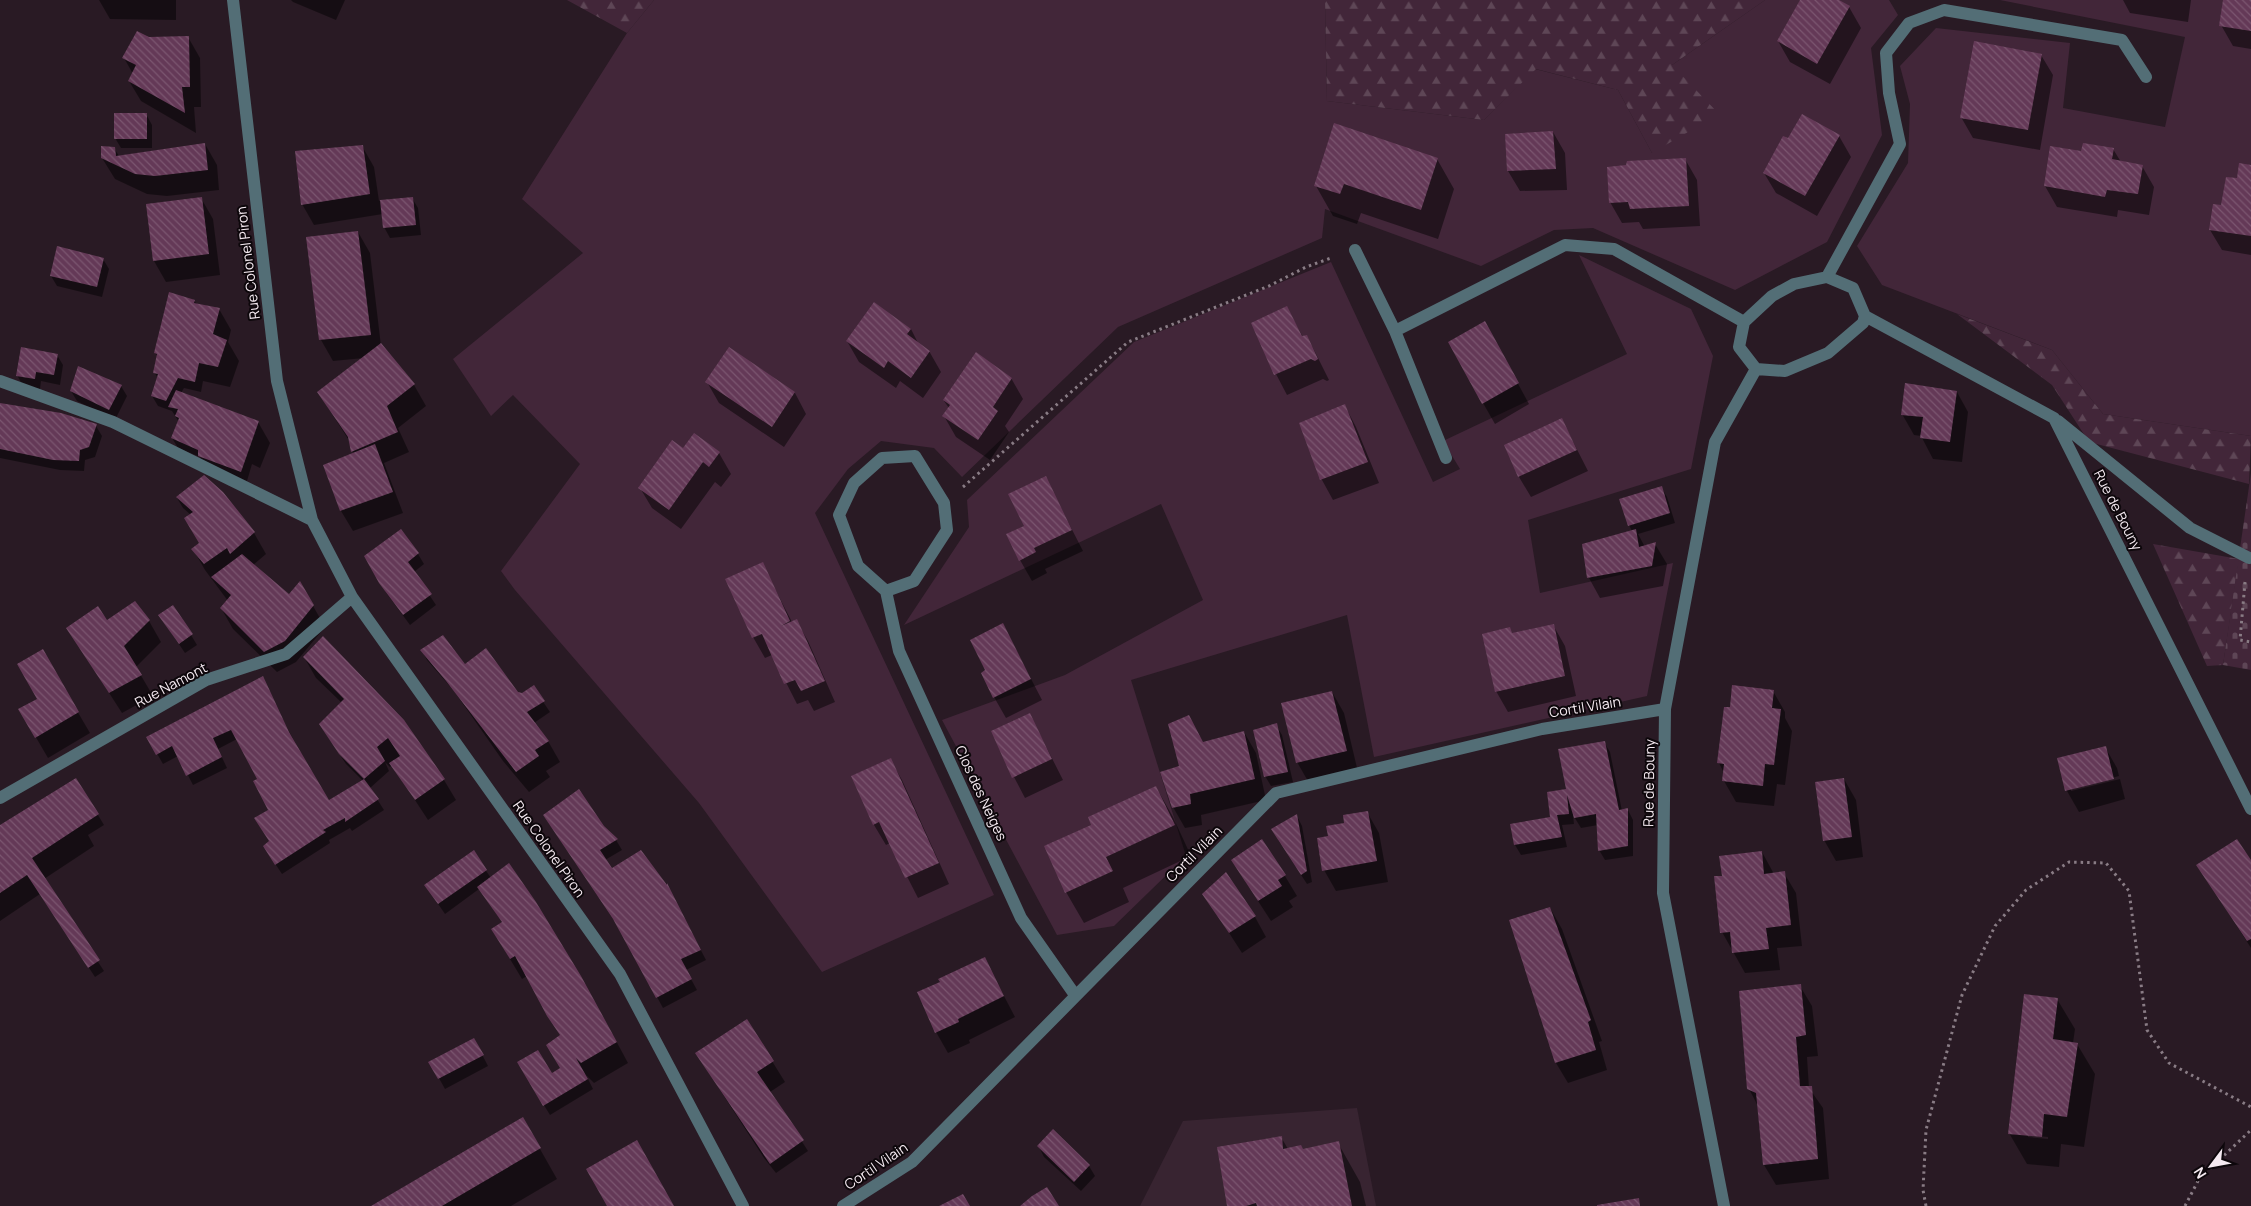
<svg xmlns="http://www.w3.org/2000/svg" width="2251" height="1206" viewBox="0 0 2251 1206" font-family="Manrope,sans-serif">
<style>
.built{fill:#382431}
.grass{fill:#422639}
.forest{fill:url(#forest-firs)}
.cemetery{fill:url(#cemetery-stones)}
.shadow{fill:#0007;fill-rule:evenodd}
.building{fill:url(#building-back-hatch)}
.lines{fill:none;stroke-linecap:round;stroke-linejoin:round}
.path{stroke:#897c85;stroke-width:3;stroke-dasharray:2.5 4;stroke-linecap:butt}
.minor{stroke:#536e76;stroke-width:12}
.labels{text-anchor:middle;stroke-width:4;stroke-linejoin:round;paint-order:stroke}
.street-label{font-size:14px;fill:#f5eaf1;stroke:#0d070b}
</style>
<defs>
<pattern id="forest-firs" width="22" height="20" patternUnits="userSpaceOnUse" patternTransform="scale(1.25)"><rect width="22" height="20" fill="#422639"/><path d="M5 1l3.5 6h-7zM16 11l3.5 6h-7z" fill="#5e4656"/></pattern>
<pattern id="cemetery-stones" width="16" height="16" patternUnits="userSpaceOnUse" patternTransform="scale(1.25)"><rect width="16" height="16" fill="#422639"/><path d="M2 7V4a2 2 0 0 1 4 0v3zM10 15v-3a2 2 0 0 1 4 0v3z" fill="#5e4656"/></pattern>
<pattern id="building-back-hatch" width="6" height="6" patternUnits="userSpaceOnUse" patternTransform="scale(1.25)"><rect width="6" height="6" fill="#643957"/><path d="M-1 5l2 2M0 0l6 6M5-1l2 2" fill="none" stroke="#7b5670"/></pattern>
</defs>
<rect width="100%" height="100%" fill="#291a24"/>
<path class="built" d="M1357 1108 1376 1206H1140L1183 1121Z"/>
<path class="grass" d="M654 0H1325L1327 101 1484 120 1535 69 1618 90 1652 153 1672 65 1765 0H1889L1898 15 1871 48 1882 135 1827 242 1735 290 1593 228 1554 230 1481 266 1325 209 1322 238 1118 327 962 477 934 448 881 441 848 469 815 513 994 895 822 972 699 803 515 590 501 571 580 464 513 395 491 416 453 359 583 253 522 199 627 33Z
M2000 0H2251V436L2103 414 2052 350 1882 285 1857 246 1908 163 1910 104 1900 66 1936 28 2070 43 2063 108 2165 127 2185 37Z
M1579 255 1691 309 1713 356 1691 469 1528 520 1540 593 1673 563 1647 696 1374 757 1347 615 1131 680 1186 856 1114 926 1057 935 942 720 1065 675 1203 600 1161 504 904 625 969 527 967 500 1134 342 1331 262 1433 482 1460 469 1443 441 1627 354Z"/>
<path class="forest" d="M567 0H654L627 33Z
M1325 0H1765L1672 65 1719 114 1652 153 1618 90 1536 69 1484 120 1327 101Z
M1957 314 2052 350 2103 414 2251 436 2249 484 2089 442 2052 385Z
M2153 544 2239 559 2223 665 2207 666Z"/>
<path class="cemetery" d="M2251 473V670L2223 665Z"/>
<path class="shadow" d="M99 0H176V20L110 19Z
M291 0H345L336 20 293 2Z
M1801 0H1837L1849 7 1861 28 1830 84 1790 62 1778 41Z
M2123 0H2191L2188 22 2130 13Z
M2224 0H2251V49L2233 46 2221 25Z
M188 37 200 58 201 107H194L196 133 141 101 129 81 133 74 124 58 149 38Z
M2041 55 2053 75 2040 150 1973 138 1961 117Z
M146 114 152 125V148H121L115 138Z
M1553 132 1565 153 1567 190 1520 191 1508 171Z
M1839 136 1851 157 1817 216 1776 193 1764 173 1789 140Z
M205 144 217 165 219 190 167 196 147 194 115 179 102 158 114 148 119 156Z
M362 146 374 167 379 201 412 198 418 208 421 235 390 238 384 227 383 214 314 225 302 204Z
M2051 148 2082 152 2113 149 2121 162 2142 166 2154 187 2149 215 2118 210 2117 217 2057 207 2045 186Z
M1437 159 1454 189 1438 239 1361 213 1357 224 1333 216 1316 186Z
M1685 159 1697 180 1700 226 1643 229 1639 222 1622 223 1610 202Z
M2251 166V255L2222 250 2210 230 2238 180Z
M201 198 213 219 220 275 166 282 154 261 147 206Z
M358 232 370 253 381 346 414 385 426 406 398 428 409 452 384 463 403 513 353 531 341 511 325 466 354 454 350 442 318 392 364 358 333 361 321 340 308 238Z
M103 259 109 269 102 297 57 286 51 276Z
M194 301 197 304 219 309 231 330 228 342 239 361 230 387 203 381 201 392 184 388 181 393 258 422 270 443 260 468 252 464 247 481 205 466 200 457 178 448 172 438 179 422 172 411 158 406 152 396 158 378 154 372 158 357 155 353Z
M1286 307 1303 337 1307 336 1329 380 1327 381 1323 379 1287 395 1276 374Z
M911 329 919 345 929 351 941 372 923 398 900 381 896 388 859 362 847 341Z
M1496 343 1529 404 1495 424 1483 403Z
M729 349 795 393 806 414 784 447 719 403 707 382Z
M57 355 63 365 60 385 41 381 40 389 23 386 17 375Z
M1011 378 1023 399 1005 426 1009 432 990 460 956 437 944 416 949 408 944 401Z
M121 386 127 396 115 420 77 401 71 391Z
M1957 392 1968 412 1962 462 1933 459 1921 436 1914 435 1902 414Z
M0 404 96 426 102 436 95 457 85 460 84 471 60 470 0 458Z
M1345 406 1356 427 1379 483 1333 500 1322 480 1300 423Z
M1562 420 1588 471 1531 497 1519 477 1506 445Z
M684 449 719 453 731 474 721 487 715 482 681 529 652 508 640 488Z
M1045 477 1083 551 1045 569 1047 573 1032 581 1020 560 1025 527Z
M1661 487 1667 497 1675 523 1638 534 1645 547 1655 544 1667 564 1663 586 1600 598 1589 578 1632 531 1629 525Z
M177 498 254 533 266 554 253 565 289 596 300 583 325 627 296 662 277 672 233 629 221 608 228 601 205 570 193 549 200 544 191 515 183 508Z
M418 554 424 564 414 572 436 605 410 625 387 594 366 556Z
M762 564 792 622 796 620 808 641 835 702 814 711 808 700 797 704 772 655 765 658 753 637Z
M149 621 161 642 136 667 153 696 122 713 68 629 107 622Z
M166 625 191 635 197 645 185 653Z
M1003 625 1042 700 1006 718 994 697 987 671Z
M1553 625 1565 646 1576 696 1508 712 1496 691Z
M422 650 464 665 522 695 533 687 550 712 534 723 548 741 560 762 546 771 550 777 529 792 503 761 454 691 427 660Z
M42 651 90 733 48 758 20 710 39 699Z
M304 657 444 780 456 800 428 820 392 765 390 767 385 762 389 771 370 788 384 810 352 831 350 828 329 840 330 843 282 874 270 856V811L258 779 237 739 218 749 227 768 193 785 178 756 163 764 148 738 281 717 329 803 363 781 346 764 326 734 342 703 316 678Z
M1773 691 1785 712V718L1792 731 1785 785 1777 784 1774 806 1736 802 1724 781V773L1719 763 1731 709Z
M1332 692 1344 713 1358 772 1309 783 1297 762Z
M1030 715 1063 780 1025 798 1014 777Z
M1276 725 1282 735 1293 782 1271 786 1265 776Z
M1244 732 1256 753 1266 800 1201 815 1202 825 1185 828 1173 807 1180 766 1203 743Z
M1604 742 1610 752 1622 811 1628 810 1633 820V856L1605 860 1599 850 1598 825 1581 828 1573 815 1574 824 1562 825 1567 847 1521 855 1515 845 1511 825 1551 818 1567 790Z
M2105 747 2117 768 2119 776 2071 789V791L2120 779 2125 799 2079 812 2067 791 2059 759Z
M890 759 902 780 949 884 918 898 890 843 886 845 874 825 852 776Z
M1844 779 1856 800 1863 857 1836 861 1824 840Z
M1156 787 1173 817 1191 856 1123 888 1129 902 1084 923 1066 892 1093 825Z
M1367 812 1379 833 1388 882 1336 891 1324 870 1330 837 1346 824Z
M98 815 104 825 88 835 94 846 44 879 104 971 95 977 40 894 0 921V826Z
M544 816 604 827 616 840 622 850 605 860 612 870 668 887 706 960 686 970 697 990 663 1008 621 931Z
M1297 816 1302 826 1312 882 1307 884 1278 840Z
M473 852 491 878 607 1024 628 1063 594 1083 586 1075 593 1089 550 1115 518 1063 551 1075 561 1069 562 1037 527 976 522 979 492 929 503 923 479 889 445 914 432 895Z
M1762 852 1774 874 1784 873 1796 893 1802 946 1777 948 1780 970 1745 973 1722 932 1723 877Z
M2251 862V948L2198 866Z
M1285 876 1297 896 1289 901 1293 907 1271 921 1245 881Z
M1204 894 1255 917 1266 937 1242 953Z
M1550 908 1562 929 1602 1041 1599 1042 1607 1070 1568 1083 1556 1063Z
M984 958 1015 1017 969 1040 970 1043 948 1053 936 1032 942 983Z
M1800 986 1812 1006 1818 1056 1807 1057 1809 1088 1823 1108 1829 1179 1776 1185 1764 1165 1758 1106 1749 1089Z
M2057 999 2075 1029 2073 1043 2077 1044 2095 1074 2084 1147 2061 1144 2059 1167 2027 1164 2009 1133ZM2028 1135 2048 1137V1139L2028 1137Z
M747 1021 785 1082 770 1092 808 1151 776 1173 764 1158 696 1053Z
M474 1039 488 1066 445 1089 430 1062Z
M523 1119 557 1179 511 1206H374Z
M1053 1131 1089 1166 1095 1176 1081 1191 1044 1157 1039 1147Z
M1281 1137 1288 1149 1303 1151 1338 1143 1360 1182 1366 1206H1228Z"/>
<path class="building" d="M1800 0H1839L1850 6 1817 64 1777 41Z
M2223 0H2251V31L2219 26Z
M137 31 149 37 189 36 190 87H182L185 113 128 81 136 65 122 58Z
M1974 41 2042 54 2028 130 1960 118Z
M114 113H147V139H114Z
M1802 114 1840 135 1805 196 1763 173 1783 136 1788 138Z
M1334 123 1438 158 1421 210 1344 184 1340 194 1314 186Z
M1553 131 1556 169 1507 171 1505 134Z
M205 143 208 170 155 176 135 174 101 158V146L115 147 116 156Z
M2083 143 2114 148 2112 159 2143 165 2138 194 2107 190 2105 197 2044 186 2050 146 2081 151Z
M363 145 370 194 301 205 295 151Z
M1686 158 1689 206 1630 209 1628 202 1609 203 1607 167 1626 165 1627 161Z
M2239 163 2251 165V236L2209 230 2213 204 2221 205 2226 177 2237 178Z
M202 197 209 254 153 261 146 204Z
M413 197 416 225 383 228 380 200Z
M358 231 371 335 319 340 306 237Z
M57 246 104 258 97 287 50 276Z
M169 292 195 300 194 303 220 308 213 334 227 340 218 367 199 363 195 382 178 378 166 401 151 396 158 374 153 373 157 354 154 353Z
M874 302 911 329 907 334 930 351 911 378 888 361 884 368 846 341Z
M1287 306 1302 336 1307 335 1318 359 1315 361 1311 359 1274 375 1251 323Z
M1485 321 1519 383 1482 404 1448 342Z
M381 343 415 384 387 406 398 432 351 452 348 437 317 392Z
M21 347 58 354 54 375 36 372 35 379 16 376Z
M729 347 795 392 772 427 705 382Z
M976 352 1012 378 993 407 998 411 978 440 942 416 950 405 943 400Z
M78 366 122 385 109 410 70 391Z
M1905 383 1957 391 1950 442 1920 438 1923 417 1901 415Z
M176 390 259 421 241 472 198 456V450L171 438 179 418 175 416 178 409 168 407Z
M0 403 61 413 97 424 89 447 80 450 79 461 53 460 0 449Z
M1345 404 1368 462 1320 480 1299 423Z
M1562 418 1577 450 1518 477 1504 445Z
M694 433 720 452 709 467 703 462 669 510 638 488 672 440 683 448Z
M375 444 393 492 340 511 323 465Z
M204 475 223 492 255 532 230 554 227 548 204 564 191 549 199 543 184 518 193 512 176 497Z
M1046 476 1072 530 1034 548 1036 552 1019 561 1006 534 1024 526 1008 494Z
M1662 486 1670 513 1628 526 1619 499Z
M401 529 419 553 408 562 432 594 403 615 379 583 364 556Z
M1636 529 1639 547 1656 542 1652 566 1587 578 1582 544Z
M242 554 289 594 300 581 314 605 285 641 264 652 220 608 231 595 211 577Z
M763 562 790 621 781 626 797 619 825 681 801 691 795 680 784 684 762 634 752 638 725 579Z
M135 601 150 620 124 646 142 675 109 693 66 628 98 606 107 620Z
M173 605 193 634 179 644 158 615Z
M1003 623 1031 679 993 698 981 673 985 670 970 640Z
M1554 624 1565 676 1495 692 1482 634 1510 627 1512 633Z
M443 635 465 664 486 648 518 692 522 693 534 685 545 701 527 712 549 741 535 750 539 756 516 772 446 681 420 650Z
M323 636 404 720 445 779 415 800 389 763 400 756 388 738 377 747 385 761 364 779 379 799 345 822V818L323 830 326 832 275 865 263 846 269 841 254 818 268 810 253 781 257 779 231 730 213 738 222 757 186 776 172 746 156 755 146 737 263 676 289 732 329 800 364 779 339 754 319 724 344 699 303 657Z
M43 649 79 712 35 738 18 709 37 699 17 664Z
M1732 685 1774 690 1772 708 1781 709 1774 765 1765 764 1763 786 1722 781 1724 764 1717 763 1724 707H1730Z
M1332 691 1347 751 1296 763 1281 703Z
M1030 713 1052 759 1012 778 991 731Z
M1189 715 1203 742 1244 731 1255 779 1190 794 1191 804 1172 808 1160 772 1179 766 1168 724Z
M1277 723 1288 772 1264 777 1253 730Z
M1605 741 1619 810 1628 808V846L1598 851 1596 814 1574 818 1567 795 1569 814 1557 815 1562 837 1514 845 1510 824 1550 817 1547 792 1566 789 1558 749Z
M2106 746 2114 779 2065 791 2057 758Z
M891 758 939 863 905 878 879 822 873 825 851 776Z
M76 778 99 814 32 858 100 960 88 968 27 875 0 893V825Z
M1844 778 1852 837 1823 841 1815 782Z
M1156 786 1175 825 1106 857 1113 871 1065 893 1044 846 1091 825 1088 817Z
M579 789 604 826 618 839 600 850 612 868 641 850 667 885V883L701 950 681 959 692 979 656 998 613 919 543 815Z
M1368 811 1377 861 1322 871 1317 838 1328 836 1326 826 1344 823 1343 815Z
M1297 814 1307 871 1301 875 1271 829Z
M1262 839 1286 875 1278 880 1282 886 1258 901 1231 860Z
M2237 839 2251 860V939L2247 941 2196 865Z
M474 850 487 870 438 904 424 885Z
M1762 851 1764 874 1785 871 1791 925 1766 928 1769 949 1732 953 1730 932 1720 933 1714 876H1722L1719 856Z
M509 863 536 902 581 976 617 1042 581 1063 576 1058 588 1079 543 1106 517 1062 538 1050 552 1073 560 1068 546 1045 560 1035 547 1016 515 956 510 959 491 929 502 922 477 887Z
M1226 872 1256 916 1229 933 1202 894Z
M1550 907 1591 1020 1588 1022 1596 1050 1555 1063 1509 920Z
M985 957 1004 996 958 1019 959 1022 935 1033 917 992 940 982 938 979Z
M1801 984 1806 1035 1796 1037 1800 1086H1812L1818 1159 1763 1165 1756 1093 1747 1089 1739 991Z
M2024 994 2058 998 2053 1039 2078 1043 2067 1117 2044 1114 2042 1137 2008 1134Z
M747 1019 774 1061 757 1072 804 1140 770 1164 695 1053Z
M474 1038 484 1055 438 1079 428 1062Z
M523 1117 541 1148 442 1206H371Z
M1053 1129 1090 1165 1074 1182 1037 1146Z
M1282 1136 1283 1149 1301 1145 1303 1149 1339 1141 1352 1206H1257L1256 1203 1246 1206H1227L1217 1147Z
M637 1140 674 1206H607L586 1169Z
M1047 1187 1059 1206H1020L1032 1196Z
M963 1194 970 1206H939Z
M1639 1198 1640 1206H1597V1205Z"/>
<g class="lines">
<path class="path" d="M963 487 1128 342 1269 286 1306 267 1331 258
M2245 582 2240 640 2251 642
M1926 1206 1923 1190 1926 1130 1962 995 1995 926 2026 890 2069 862 2106 863 2129 891 2147 1030 2169 1063 2251 1107
M2185 1206 2199 1179 2251 1130"/>
<path class="minor" d="M233 0 277 381 312 520 352 597 620 974 743 1206
M1355 250 1395 331
M1827 277 1900 144 1889 93 1886 53 1909 23 1944 10 2122 40 2146 77
M1865 316 1863 323 1828 353 1785 371 1756 369 1739 347 1744 322 1772 296 1794 284 1827 277 1853 288 1865 316 2054 418 2251 809
M0 381 113 422 312 520
M2058 421 2190 528 2249 558
M1446 458 1395 331 1565 245 1614 249 1744 322
M886 591 914 581 947 530 944 503 915 456 882 458 854 483 839 515 858 566 886 591 899 651 1021 918 1075 995
M0 798 206 680 286 654 352 597
M843 1206 912 1162 1276 793 1542 729 1665 709
M1724 1206 1663 893 1665 709 1715 442 1756 369"/>
</g>
<g class="labels">
<g class="street-label">
<text transform="translate(248 263) rotate(-97)" y="5">Rue Colonel Piron</text>
<text transform="translate(2118 510) rotate(63)" y="5">Rue de Bouny</text>
<text transform="translate(171 685) rotate(-28)" y="5">Rue Namont</text>
<text transform="translate(1585 707) rotate(-9)" y="5">Cortil Vilain</text>
<text transform="translate(1649 783) rotate(-89)" y="5">Rue de Bouny</text>
<text transform="translate(981 793) rotate(65)" y="5">Clos des Neiges</text>
<text transform="translate(549 849) rotate(55)" y="5">Rue Colonel Piron</text>
<text transform="translate(1194 854) rotate(-45)" y="5">Cortil Vilain</text>
<text transform="translate(876 1166) rotate(-34)" y="5">Cortil Vilain</text>
</g>
</g>
<g transform="translate(2211 1166) rotate(238)" stroke="#0d070b" stroke-width="4" paint-order="stroke">
<path d="M0-4L9 19L0 12L-9 19Z" fill="#f5eaf1"/>
<text y="-8" font-size="14" font-weight="bold" text-anchor="middle" fill="#f5eaf1">N</text>
</g>
</svg>
